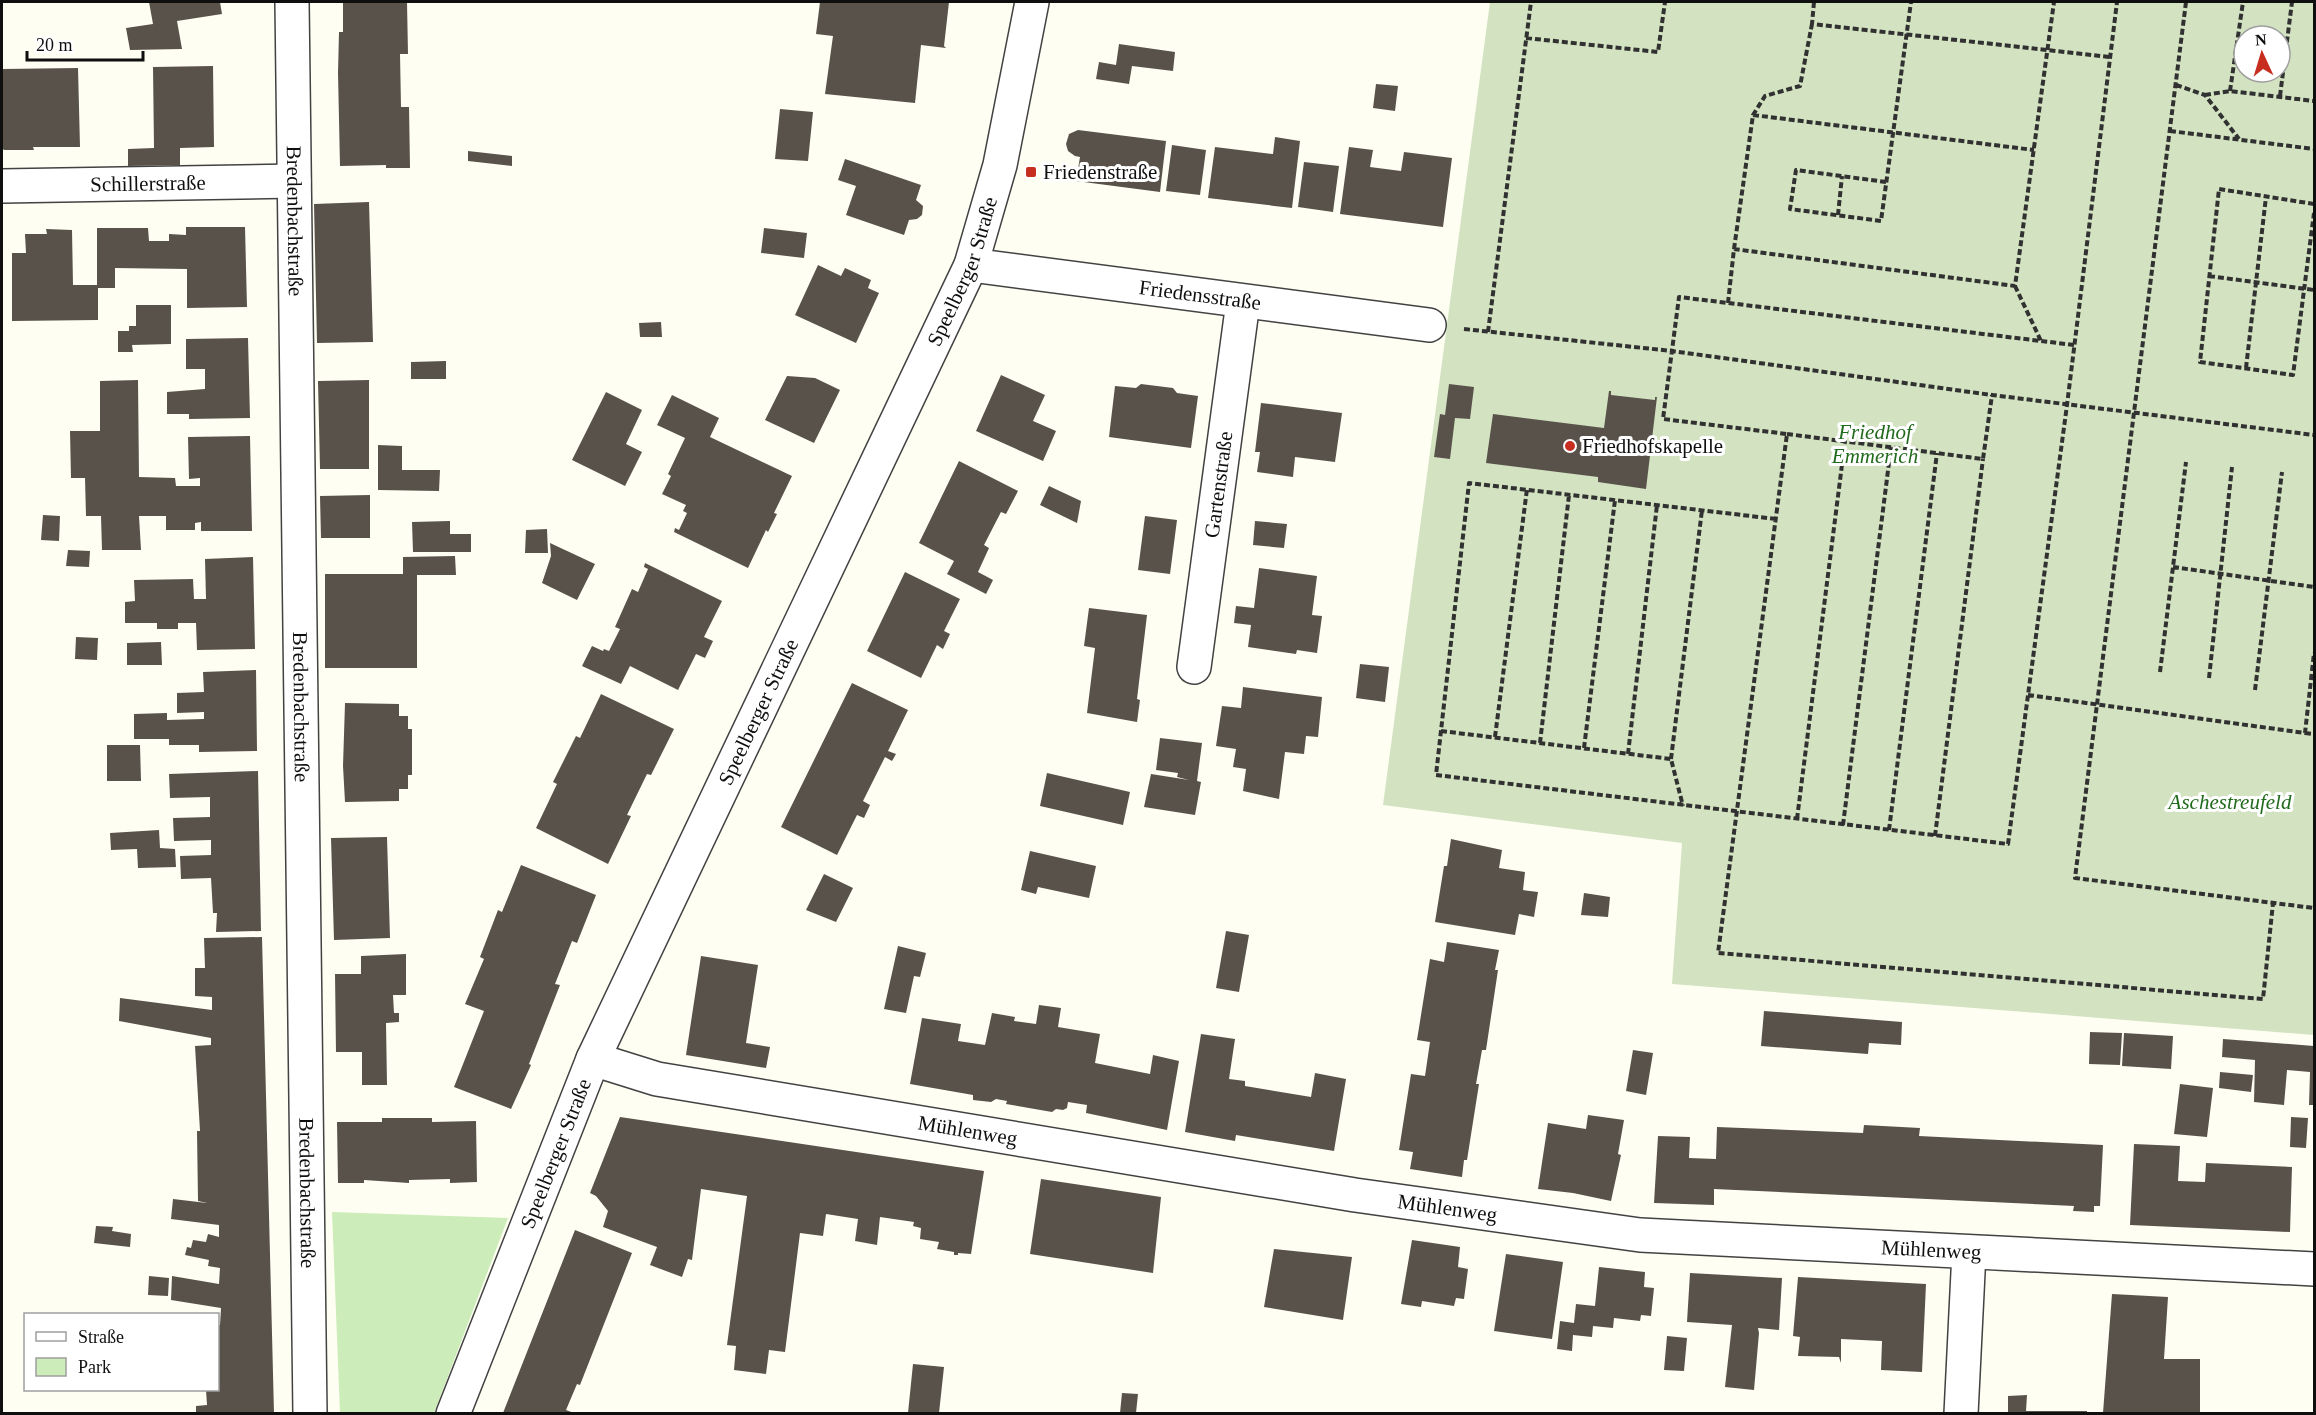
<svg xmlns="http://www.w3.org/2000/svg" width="2316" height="1415" viewBox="0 0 2316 1415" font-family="'Times New Roman',serif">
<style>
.green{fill:#ccecb9}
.cemetery{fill:#d3e3c1;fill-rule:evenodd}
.building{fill:#59524b}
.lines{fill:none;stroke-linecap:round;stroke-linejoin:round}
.street-casing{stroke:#424242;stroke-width:36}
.path{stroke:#313131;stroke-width:4;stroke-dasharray:6 3;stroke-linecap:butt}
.street{stroke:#fff;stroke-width:33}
.poi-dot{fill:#c72e20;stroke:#fff;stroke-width:2}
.labels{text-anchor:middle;stroke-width:6;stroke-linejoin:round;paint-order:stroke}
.poi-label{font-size:21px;fill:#0f0f0f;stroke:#fff;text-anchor:start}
.street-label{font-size:21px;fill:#0f0f0f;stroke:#fff}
.park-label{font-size:21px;font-style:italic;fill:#216b1c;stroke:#fff}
</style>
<rect width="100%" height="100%" fill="#fffef2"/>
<path class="green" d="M332 1212 508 1218 434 1413H340Z"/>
<path class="cemetery" d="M1490 2H2314V1035L1672 984 1682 843 1383 805ZM2244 36H2280V72H2244Z"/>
<path class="building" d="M149 2H220L222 14 177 21 182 49 130 50 126 28 153 24Z
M343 2H407L408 54H400L401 107H409L410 168H386V165L340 166 338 73 339 32H343Z
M820 2H949L944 46 946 48 921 45 915 103 825 94 833 36 816 34Z
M1119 44 1175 52 1173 71 1132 66 1129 84 1096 79 1099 62 1116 65Z
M213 66 214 147 180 148V165L128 166V149L154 148 153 67Z
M78 68 80 147H33L34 150H4L2 148V69Z
M1376 84 1398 86 1395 111 1373 108Z
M780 109 813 112 808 161 775 159Z
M1078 130 1166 141 1160 192 1076 181 1080 157 1075 156 1068 151 1066 144 1069 134Z
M1275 137 1300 141 1292 208 1208 198 1215 147 1273 154Z
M1172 145 1206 150 1200 195 1166 191Z
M1349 147 1373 150 1370 167 1401 171 1404 152 1452 158 1443 227 1340 214Z
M468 151 512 156V166L468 161Z
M845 159 921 185 916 200 923 206 922 215 917 219 909 220 904 235 846 215 856 186 838 180Z
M1304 162 1339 166 1333 212 1298 207Z
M369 202 373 342 317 343 314 204Z
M186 227H245L247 307 187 308V269L115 268V288H98V320L12 321V253H26L25 234H47L46 229 72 230 73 285H97V228H148L149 241H169V234L186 235Z
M764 228 807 233 804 258 761 253Z
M818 265 841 276 845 268 871 280 868 288 879 293 856 343 795 315Z
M136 305H171V344L132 345 133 352H118V331H129V326H136Z
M661 322 662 337H640L639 323Z
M248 338 250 418 189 419V414H167V392L205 389V369H186V339Z
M446 361V379H411V362Z
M1001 375 1045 395 1033 421 1056 431 1043 461 976 431Z
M787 376 815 378 840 390 814 443 765 420Z
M138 380 139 477 175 478 176 486H200V478L189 479 188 437 250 436 252 531H201V522L195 523V530H166V516H139L141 550H102L101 516H86L85 478H71L70 431H100V381Z
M369 380V469H320L318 381Z
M1141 384 1173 388 1177 393 1198 396 1191 448 1109 437 1115 386 1136 388Z
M1449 384 1474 387 1470 419 1455 418 1450 459 1434 457 1440 414 1445 415Z
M1609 391H1611V395L1655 400V397H1657L1646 489 1598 482V477L1486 463 1493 414 1604 428Z
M606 392 642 410 626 444 642 452 625 486 572 460Z
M672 395 719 418 710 437 792 476 774 513 777 514 768 532 766 530 748 568 674 532 675 528 679 530 687 513 683 511 686 505 662 494 671 476 668 474 685 438 657 425Z
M1261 403 1342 413 1335 462 1295 457 1293 477 1257 472 1260 452H1255Z
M378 445 402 446V470H440L439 491 378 490Z
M959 461 1018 491 1006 514 1001 512 984 545 989 548 978 572 993 580 986 594 947 574 954 561 919 543Z
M1049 486 1081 501 1077 523 1040 505Z
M370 495V538H321L320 496Z
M43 515 60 516 59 541 41 540Z
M1145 516 1177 520 1170 574 1138 570Z
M450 521V534H471V552H413L412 522Z
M1255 521 1287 524 1284 548 1253 545Z
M547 529 548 553H525L526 530Z
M550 543 595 564 577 600 542 583 551 556Z
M68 550 90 551 89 567 66 566Z
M455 556 456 575H417V668H325V574H403V557Z
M253 557 255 649 197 650 196 623H178V629H157V623H125V602L135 601 134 580 193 579 194 599H206L205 559Z
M645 563 722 601 704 637 713 641 705 658 696 654 678 690 630 666 621 684 582 666 592 646 603 651 604 649 609 651 620 629 615 627 632 589 638 592 648 569 644 567Z
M1259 568 1317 576 1312 615 1322 616 1317 653 1297 650 1296 654 1248 647 1251 625 1234 623 1236 606 1254 608Z
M905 572 960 599 944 631 950 634 943 649 937 645 921 678 867 651Z
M1089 608 1147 615 1137 699 1140 700 1137 722 1087 713 1095 648 1084 646Z
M76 637 98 638 97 660 75 659Z
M161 642 162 665H127V643Z
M1360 664 1389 667 1385 702 1356 698Z
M256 670 257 751 199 752V745H169V739H134V714L167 713V720L204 719V712L177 713V693L204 692 203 672Z
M852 683 908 710 888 751 896 754 892 761 885 757 863 801 870 805 864 818 857 815 837 855 781 827Z
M1243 687 1322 697 1318 737 1306 736 1304 754 1285 752 1279 799 1243 791 1246 769 1233 767 1236 749 1216 746 1222 706 1241 708Z
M601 694 674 729 651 775 647 774 627 815 631 816 608 864 536 828 557 784 553 782 576 736 580 738Z
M345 703 399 704V716H408V729H412V775H408V789H399V801L345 802 343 766Z
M1160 738 1202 743 1197 781 1201 782 1195 815 1144 807 1151 774 1189 780 1177 777 1178 773 1156 770Z
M107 745H140L141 781H107Z
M258 771 261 931 216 932 217 913H213L211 878 181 879 180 856 211 855V840L174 841 173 818 210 817V797L170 798 169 774Z
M1047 773 1130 792 1123 825 1040 806Z
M159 830 160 848 175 849 176 867 138 868 137 849 111 850 110 833Z
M387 837 390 938 334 940 331 838Z
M1451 839 1502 850 1499 868 1525 872 1523 890 1538 892 1534 917 1519 914 1515 935 1435 922 1444 866H1447Z
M1030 851 1096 866 1089 898 1038 887 1036 894 1021 890Z
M521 865 596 895 577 943 572 941 555 984 560 985 529 1064 531 1065 511 1109 454 1087 484 1011 465 1004 484 959 480 957 498 910 502 912Z
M824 874 853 888 836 922 806 910Z
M1584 893 1610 897 1608 917 1581 915Z
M1226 931 1249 935 1239 992 1216 988Z
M262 937 274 1413H196V1406L207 1405 206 1390H218V1325H220L221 1308 171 1300 172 1276 219 1284 220 1268 208 1266 209 1260 185 1255 187 1247 191 1248 193 1240 206 1242 208 1234 219 1237V1225L171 1219 173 1199 207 1203 198 1201 197 1131H200L195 1046 211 1045V1038L119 1021 120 998 212 1010V997L195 996V968H205L204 938Z
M1447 942 1499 950 1495 970H1498L1486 1050H1482L1476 1084H1479L1467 1160H1464L1462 1177 1410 1169 1413 1152 1399 1150 1411 1074 1425 1076 1430 1042 1417 1040 1430 959 1444 962Z
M898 946 926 953 920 977 914 976 906 1013 884 1009Z
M406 954V995H393L394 1013H399V1022L386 1023 387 1085H362V1052H336L335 974H361V956Z
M701 956 758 965 746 1043 770 1047 766 1068 686 1055Z
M1039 1005 1061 1008 1058 1027 1100 1034 1095 1063 1150 1074 1153 1055 1179 1061 1167 1130 1086 1113 1087 1105 1068 1102 1067 1108 1063 1110 1056 1109 1052 1112 1006 1104 1007 1101 996 1099 991 1102 973 1100V1095L910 1084 922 1018 961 1024 958 1041 985 1045 992 1013 1015 1017 1014 1021 1036 1024Z
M1764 1011 1902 1022 1901 1045 1869 1043 1868 1054 1761 1046Z
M2090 1032 2122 1033 2120 1065 2089 1064Z
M2124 1033 2173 1036 2171 1069 2122 1066Z
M1201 1034 1235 1039 1229 1079 1245 1081V1086L1311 1097 1315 1073 1346 1079 1334 1151 1236 1135 1235 1141 1185 1132Z
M2223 1039 2314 1046V1105H2309L2310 1072 2287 1070 2284 1105 2254 1102 2255 1060 2222 1057Z
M1633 1050 1653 1053 1646 1095 1626 1091Z
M2220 1072 2253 1075 2251 1092 2219 1088Z
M2180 1084 2213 1088 2207 1137 2174 1134Z
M1588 1115 1624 1120 1618 1154 1621 1155 1611 1201 1573 1193 1538 1189 1548 1123 1586 1129Z
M620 1117 984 1171 971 1254 958 1253V1255H954V1252L937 1249 939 1242 920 1239 921 1228 913 1226 914 1222 880 1217 877 1245 855 1241 858 1219 826 1214 823 1236 800 1233 785 1352 769 1350 766 1374 734 1370 736 1346 727 1345 747 1196 701 1189 692 1260 688 1259 682 1277 650 1265 657 1247 603 1227 608 1211 596 1196 590 1193Z
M2291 1117 2308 1118 2306 1148 2290 1147Z
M382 1118H432V1122L476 1121 477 1182 450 1183V1179L409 1180V1183L364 1180V1183H338L337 1122H382Z
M1864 1125 1920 1128 1919 1136 2103 1145 2100 1206H2094V1212L2073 1211 2074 1206 1714 1189V1205L1654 1203 1658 1136 1690 1137 1689 1158 1716 1159 1717 1127 1863 1133Z
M2134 1144 2180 1146 2178 1181 2205 1182 2206 1163 2292 1167 2290 1232 2130 1225Z
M1041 1179 1161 1197 1153 1273 1030 1254Z
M96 1226 113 1227 112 1231 131 1234 130 1247 94 1243Z
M575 1230 632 1253 580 1385 577 1384 566 1410 574 1413H503Z
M1412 1240 1460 1247 1458 1267 1468 1269 1464 1299 1456 1298 1454 1306 1422 1301 1421 1307 1401 1304Z
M1274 1249 1352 1257 1343 1320 1264 1307Z
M1506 1254 1563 1262 1552 1339 1494 1331Z
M1599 1267 1645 1272 1644 1287 1654 1288 1651 1316 1641 1315 1640 1321 1614 1318 1613 1328 1593 1326 1592 1337 1573 1335 1572 1351 1557 1349 1560 1321 1574 1323 1576 1304 1595 1306Z
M1690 1273 1782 1278 1779 1330 1758 1328 1759 1333 1754 1390 1725 1387 1732 1325 1687 1322Z
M149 1276 169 1278 168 1296 148 1295Z
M1798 1277 1926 1284 1922 1372 1881 1370 1882 1341 1841 1339V1363L1839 1357 1798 1356 1800 1337 1793 1336Z
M2112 1294 2168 1297 2164 1359H2200V1413H2103Z
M1667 1336 1687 1338 1684 1371 1664 1370Z
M913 1364 944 1367 939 1413H908Z
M1122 1393 1138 1394 1136 1413H1120Z
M2027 1395 2026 1411H2087V1413H2008V1396Z"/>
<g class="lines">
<g class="street-casing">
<g id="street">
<path id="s1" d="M292 2 310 1414"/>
<path id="s2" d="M2 186 294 181"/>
<path id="s3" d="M971 265 1429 325"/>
<path id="s4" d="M1194 667 1243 302"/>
<path id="s5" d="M593 1059 657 1079 1355 1195 1640 1235 2314 1269"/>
<path id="s6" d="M453 1414 593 1059 971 265 1000 165 1032 2"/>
<path d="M1961 1414 1969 1252"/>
</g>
</g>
<path class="path" d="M1814 2 1812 24 2110 57
M2186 2 2075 878 2314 908
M1526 38 1658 52 1665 2
M2176 85 2205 95 2239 139
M2230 91 2243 2
M2205 95 2230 91 2314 101
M2280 96 2292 2
M1753 115 2034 150
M2170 131 2314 149
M1886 182 1796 170 1790 209 1881 221 1911 2
M2314 204 2219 189 2200 362 2293 375 2314 213
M1838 215 1842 176
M1734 249 1753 115 1765 96 1800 86 1812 24
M2209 276 2314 290
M2015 286 2041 341
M1728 303 1734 249 2015 286 2054 2
M1464 329 1672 351 1992 395 2314 435
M1488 332 1531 2
M2074 345 1679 297 1663 419 1787 434 1718 953 2263 999 2273 903
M2246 368 2266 197
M1787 434 1983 459 1992 395
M1776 519 1469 483 1436 775 2008 844 2067 405 2117 2
M2173 567 2314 587
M2160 672 2186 462
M2209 678 2232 467
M2255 690 2282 472
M2028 695 2305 733 2314 653
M1441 731 1671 759 1683 806
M2305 733 2314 734
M1495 737 1527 489
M1540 743 1569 495
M1584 748 1615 500
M1628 754 1657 505
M1671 759 1702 510
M1797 819 1845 441
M1843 825 1891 447
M1889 830 1937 453
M1935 836 1983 459"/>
<use href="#street" class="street"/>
</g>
<g class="poi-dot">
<rect x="1025" y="166" width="12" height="12" rx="3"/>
<circle cx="1570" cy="446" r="6"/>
</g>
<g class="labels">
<g class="poi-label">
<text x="1043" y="179">Friedenstraße</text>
<text x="1582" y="453">Friedhofskapelle</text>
</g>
<g class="street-label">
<text dy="7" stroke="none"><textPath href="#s2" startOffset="146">Schillerstraße</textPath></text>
<text dy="7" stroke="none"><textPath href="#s1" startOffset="219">Bredenbachstraße</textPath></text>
<text dy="7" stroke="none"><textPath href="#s6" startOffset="1252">Speelberger Straße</textPath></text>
<text dy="7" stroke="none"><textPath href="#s3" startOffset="231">Friedensstraße</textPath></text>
<text dy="7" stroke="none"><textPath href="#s4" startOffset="184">Gartenstraße</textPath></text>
<text dy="7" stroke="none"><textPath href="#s1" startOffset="705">Bredenbachstraße</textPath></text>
<text dy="7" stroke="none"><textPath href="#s6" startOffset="766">Speelberger Straße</textPath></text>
<text dy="7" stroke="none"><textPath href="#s5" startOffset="382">Mühlenweg</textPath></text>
<text dy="7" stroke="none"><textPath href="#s6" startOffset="280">Speelberger Straße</textPath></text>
<text dy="7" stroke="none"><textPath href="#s1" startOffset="1191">Bredenbachstraße</textPath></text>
<text dy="7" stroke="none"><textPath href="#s5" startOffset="868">Mühlenweg</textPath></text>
<text dy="7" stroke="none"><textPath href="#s5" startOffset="1354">Mühlenweg</textPath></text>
</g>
<g class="park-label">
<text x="1875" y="439">Friedhof<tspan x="1875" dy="24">Emmerich</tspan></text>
<text x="2230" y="809">Aschestreufeld</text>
</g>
</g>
<rect width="2316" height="1415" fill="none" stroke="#0f0f0f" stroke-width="6"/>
<rect x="24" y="1313" width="195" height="78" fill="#ffffff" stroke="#9f9f9f" stroke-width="1.5"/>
<rect x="36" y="1332" width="30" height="9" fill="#ffffff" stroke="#9f9f9f" stroke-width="1.5"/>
<text x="78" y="1343" font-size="18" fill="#0f0f0f">Straße</text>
<rect x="36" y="1358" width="30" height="18" fill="#ccecb9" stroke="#9f9f9f" stroke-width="1.5"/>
<text x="78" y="1373" font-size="18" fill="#0f0f0f">Park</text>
<g transform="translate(2262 54) rotate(356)"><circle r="28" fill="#ffffff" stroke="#9f9f9f" stroke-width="1.5"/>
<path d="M0-4.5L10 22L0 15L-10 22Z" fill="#c72e20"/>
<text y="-9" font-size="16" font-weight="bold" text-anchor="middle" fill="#0f0f0f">N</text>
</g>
<path d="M27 51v9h116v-9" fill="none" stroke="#0f0f0f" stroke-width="3"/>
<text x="36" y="51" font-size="18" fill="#0f0f0f" stroke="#ffffff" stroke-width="4.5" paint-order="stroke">20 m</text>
</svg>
